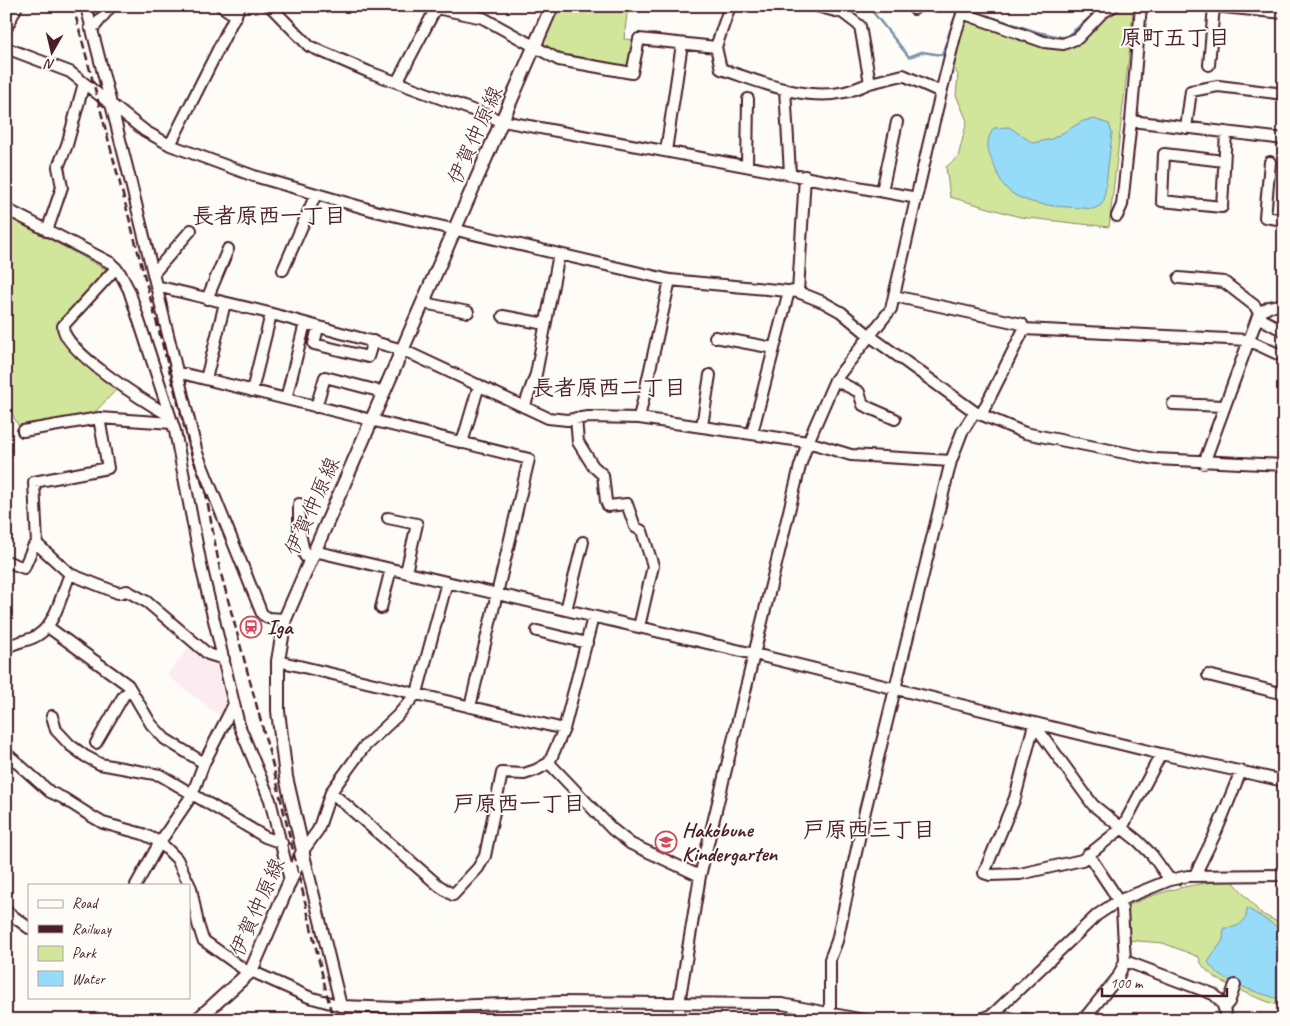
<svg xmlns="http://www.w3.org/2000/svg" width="1290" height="1026" viewBox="0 0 1290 1026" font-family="Caveat,'Klee One',sans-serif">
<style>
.built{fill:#fcebf0}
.green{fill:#d1e69b;stroke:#8e8263}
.water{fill:#96dbf8;stroke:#7890a6}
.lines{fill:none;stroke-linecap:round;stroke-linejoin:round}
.stream{stroke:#7890a6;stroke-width:2.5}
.minor-casing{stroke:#4a1f2b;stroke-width:14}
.major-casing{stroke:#4a1f2b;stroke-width:16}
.minor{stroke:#fdfcf7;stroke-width:10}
.major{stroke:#fdfcf7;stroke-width:12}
.rail{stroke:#4a1f2b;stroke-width:2.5;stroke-dasharray:8 4;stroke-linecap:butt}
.labels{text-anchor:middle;stroke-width:4;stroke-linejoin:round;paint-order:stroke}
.street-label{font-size:21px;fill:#4a1f2b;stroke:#fdfcf7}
.poi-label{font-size:21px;font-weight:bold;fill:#4a1f2b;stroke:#fdfcf7;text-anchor:start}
.neighbourhood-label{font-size:22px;font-weight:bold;fill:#4a1f2b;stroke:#fdfcf7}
</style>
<rect width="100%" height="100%" fill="#fdfcf7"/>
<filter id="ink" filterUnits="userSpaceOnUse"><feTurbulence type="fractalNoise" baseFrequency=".02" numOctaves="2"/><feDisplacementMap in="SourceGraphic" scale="10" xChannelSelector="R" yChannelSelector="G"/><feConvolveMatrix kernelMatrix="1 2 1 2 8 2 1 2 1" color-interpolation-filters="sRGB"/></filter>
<g filter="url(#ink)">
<path class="built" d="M193 643 218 668 229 723 167 675Z"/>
<path class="green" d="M559 6H628L624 39 636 40 630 68C603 64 563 65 542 45Z
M1125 6 1133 8 1131 38 1109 227 1020 217 950 197 946 167 958 157 967 121 956 95 958 75 952 65 966 18 1064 48 1104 16Z
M6 216 109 271 65 319 64 338 117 389 91 416 18 425 6 403Z
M1232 880 1260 913 1284 925V1008C1263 999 1202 981 1199 957L1163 943 1127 940 1126 908 1129 905C1165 889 1192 884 1232 880Z"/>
<path class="water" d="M1094 119 1109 124 1112 133 1104 201 1100 206 1093 209C1068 206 1027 208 1008 190 1001 184 997 172 993 163 987 151 985 140 994 128L1009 127 1033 143 1052 139 1083 121Z
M1247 908 1284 931V1001C1260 992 1222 985 1208 962L1223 940 1224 928C1238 928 1247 923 1247 908Z"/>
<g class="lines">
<path class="stream" d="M868 6 909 57 922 52 942 55 958 8H961
M1280 6 1284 7
M967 9 1037 32 1065 38 1099 10"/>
<g class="minor-casing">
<path id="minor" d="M86 6 127 167 197 453 262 614 268 618 285 619
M221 6 236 16
M270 6 309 46 369 72 502 121 917 198
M427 6 483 18 559 60 632 73 639 39 716 47 730 6
M816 6 843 13 860 26 870 83 903 75 941 92
M1141 6 1131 121 1284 139
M1213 6 1284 13
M914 9 915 6
M962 13 1044 42 1063 44 1078 38 1102 13 1114 6
M90 27 96 25 111 6
M6 29 17 6
M716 47 721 69C759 81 804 102 845 92 854 90 862 86 870 83
M6 48 70 72 145 131 170 145 254 176 375 211 670 280 798 292 823 302 841 312 870 336 975 412 1025 433 1155 459 1284 465
M1209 65 1214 6
M397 82 436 8
M785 89 790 173
M1186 128 1191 91 1218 86 1284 94
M170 145 240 6
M666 151 682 44
M1224 161 1164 154 1162 201 1222 207 1226 132
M1270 162 1265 217 1284 220
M747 166 748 99
M882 191 897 122
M6 209 111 263 120 273 129 290 175 431 202 570 239 725 270 800 290 880
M1117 216 1122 205 1131 121
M47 231 62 187 58 167 67 145 84 83
M116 268 63 326C62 351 149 404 170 416
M283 270 316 194
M153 274 191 230
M1179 278 1224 282 1255 306 1263 320 1284 331
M156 286 265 312 403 350 548 418 567 420 588 417 639 418 808 442 851 455 951 461
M798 292 805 176
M894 296 1022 324 1024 329
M207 299 228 249
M424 303 468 312
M503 316 545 324
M318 327 314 344 368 357 373 341
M1024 329 1248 340 1284 357
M715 337 773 348
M177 372 529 459 470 707
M206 379 225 303
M835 380 859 392 863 405 895 419
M252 391 271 314
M286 399 305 323
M1173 404 1224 406
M316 407 325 377 375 390 383 395
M524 407 536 374 559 254
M981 415 1024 329
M576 418 578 442 593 466 603 475 606 501 608 506 627 504 635 527 642 531 653 566 639 627
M639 418 670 280
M702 426 710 375
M23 431 99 418 172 423
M752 433 789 291
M462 443 479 385
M1204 463 1259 313 1269 307 1284 304
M299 504V529L305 556 310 560
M388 518 417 524 406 572
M37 544 34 482 108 468 99 418
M314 551 754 654 1161 754 1284 781
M6 561 24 568 33 547 37 544 70 574 118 593 127 591 147 602 208 654 224 659
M381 608 391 569
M566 610 583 542
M48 627 128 685 151 724 165 739 204 763
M537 631 587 643
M6 648C16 641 30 641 38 635 56 624 62 592 70 574
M278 661 564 729
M1208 675 1284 694
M52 716 56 730 70 745 85 756 100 764 160 775 265 837 282 843
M1034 724 1015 798 984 873 990 875 1020 874 1082 860 1122 828 1161 754
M1034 724 1093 805 1138 841 1152 855 1170 880
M96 743 124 695 131 691
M6 753 50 792 63 798 91 816 103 823 143 834 160 842 177 859 191 888 198 924 203 940 249 973
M549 763 612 829 631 844 700 876
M331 792 438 885 453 895 478 868 485 856 502 773 524 774 536 770 549 763 564 729 593 617
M1195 875 1216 832 1241 771
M136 885 160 842 192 795 204 763 234 704
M6 911 29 928
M1125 961 1213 994C1222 1001 1226 1008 1225 1020
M251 971 309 997 341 1006 397 1008 560 1002 782 1004 864 1020
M341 1006 303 851 318 830 331 792 364 747 397 716 417 693 447 582
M1224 1008 1229 1002 1235 985
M830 1013V959L837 941 865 811 951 461 962 432 975 412
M993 1014 1014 1019 1032 1020
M1088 1014 1101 1020
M679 1020V1003L700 876 800 466 808 442 835 380 891 309 929 142 956 32 965 6
M979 1020 993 1014 1097 915 1118 901 1170 880 1188 876 1284 875
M1072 1020 1083 1019 1088 1014 1118 977 1125 961 1122 909 1112 890 1088 854"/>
</g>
<g class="major-casing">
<path id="major" d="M197 1020 251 971 303 851 286 777 278 711V661L285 619 552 6"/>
</g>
<use href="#minor" class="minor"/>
<use href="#major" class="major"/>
<path class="rail" d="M73 6 192 456 206 494 220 570 274 770 333 1020"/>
</g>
</g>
<defs>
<g id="station-ring" transform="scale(1.125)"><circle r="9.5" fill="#fdfcf7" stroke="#d1495b" stroke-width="1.5"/><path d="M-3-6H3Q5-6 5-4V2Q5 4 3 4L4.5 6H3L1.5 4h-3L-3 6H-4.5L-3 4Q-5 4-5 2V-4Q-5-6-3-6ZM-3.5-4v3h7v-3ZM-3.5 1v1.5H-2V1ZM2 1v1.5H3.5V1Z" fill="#d1495b"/></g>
<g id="school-ring" transform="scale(1.125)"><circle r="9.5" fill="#fdfcf7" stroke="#d1495b" stroke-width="1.5"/><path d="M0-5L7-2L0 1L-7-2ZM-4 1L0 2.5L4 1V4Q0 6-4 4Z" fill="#d1495b"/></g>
</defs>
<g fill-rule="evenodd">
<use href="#station-ring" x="251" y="627"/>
<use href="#school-ring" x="666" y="842"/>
</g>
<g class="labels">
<g class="street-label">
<text transform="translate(475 135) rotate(-66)" y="7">伊賀仲原線</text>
<text transform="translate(312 506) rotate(-66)" y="7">伊賀仲原線</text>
<text transform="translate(257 907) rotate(-66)" y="7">伊賀仲原線</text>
</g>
<g class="poi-label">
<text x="267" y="634">Iga</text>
<text x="682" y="837">Hakobune<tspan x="682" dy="24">Kindergarten</tspan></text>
</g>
<g class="neighbourhood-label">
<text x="1175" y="45">原町五丁目</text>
<text x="269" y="223">長者原西一丁目</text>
<text x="609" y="395">長者原西二丁目</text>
<text x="519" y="811">戸原西一丁目</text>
<text x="869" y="837">戸原西三丁目</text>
</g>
</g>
<rect width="1290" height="1026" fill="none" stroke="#fdfcf7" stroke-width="25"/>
<rect x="12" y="12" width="1265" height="1001" fill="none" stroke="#4a1f2b" stroke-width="2" filter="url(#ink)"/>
<rect x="28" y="884" width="162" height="115" fill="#fdfcf7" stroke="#b5a4a5"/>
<rect x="38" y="900" width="25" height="8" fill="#fdfcf7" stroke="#b5a4a5"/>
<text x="72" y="908" font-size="15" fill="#4a1f2b">Road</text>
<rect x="38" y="925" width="25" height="8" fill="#4a1f2b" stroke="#b5a4a5"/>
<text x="72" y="934" font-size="15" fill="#4a1f2b">Railway</text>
<rect x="38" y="946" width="25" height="15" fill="#d1e69b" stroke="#b5a4a5"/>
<text x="72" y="958" font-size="15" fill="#4a1f2b">Park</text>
<rect x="38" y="971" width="25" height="15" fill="#96dbf8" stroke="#b5a4a5"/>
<text x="72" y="984" font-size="15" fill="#4a1f2b">Water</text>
<g transform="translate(52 52) rotate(188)" stroke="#fdfcf7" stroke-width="4" paint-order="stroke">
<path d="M0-4L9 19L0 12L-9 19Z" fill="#4a1f2b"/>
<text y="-8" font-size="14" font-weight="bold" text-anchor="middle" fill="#4a1f2b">N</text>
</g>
<path d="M1102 988v8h125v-8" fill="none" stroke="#4a1f2b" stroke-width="2.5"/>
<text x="1110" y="988" font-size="15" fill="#4a1f2b" stroke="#fdfcf7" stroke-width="4" paint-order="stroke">100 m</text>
</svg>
